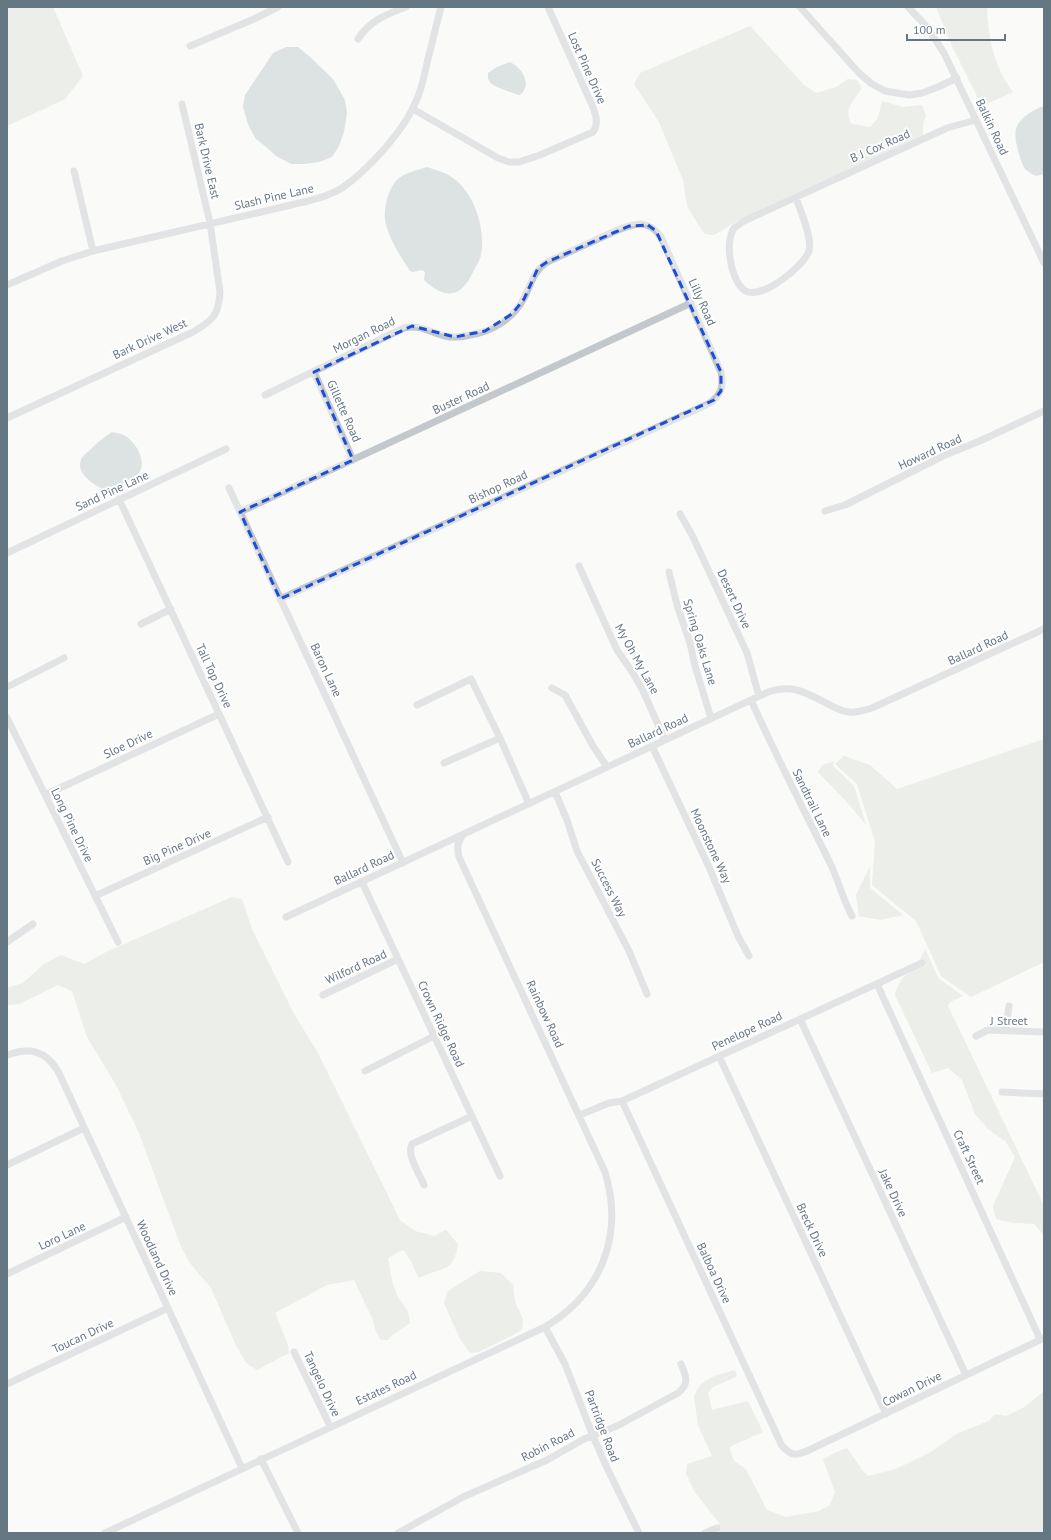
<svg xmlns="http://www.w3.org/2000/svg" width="1051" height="1540" viewBox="0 0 1051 1540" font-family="'PT Sans',sans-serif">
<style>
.green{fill:#dadfd7}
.water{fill:#bbc7cb}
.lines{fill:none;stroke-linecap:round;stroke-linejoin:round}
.street{stroke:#c3c8cc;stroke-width:7}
.marked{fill:none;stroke:#1d4ed8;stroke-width:3;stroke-dasharray:8 5;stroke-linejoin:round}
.labels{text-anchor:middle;stroke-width:4;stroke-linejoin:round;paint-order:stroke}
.street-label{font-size:12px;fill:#657683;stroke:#fff}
</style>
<rect width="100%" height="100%" fill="#fafaf8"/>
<path class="green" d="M7 7H53L83 76 65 99 7 126Z
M936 7H987C988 37 994 67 1013 92L982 106 952 46Z
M750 26 804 85 816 93 836 87 848 79 857 80 862 88C854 99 842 112 852 124L870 127 878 118 882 101 903 107 922 105 926 115 923 124V135L737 221 714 235 705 234 699 226 687 206 683 180 659 122 634 84 640 73Z
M1044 739V962L971 997 941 976 916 921 872 885 875 842 857 784 835 764 844 756 870 765 897 789Z
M834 761 833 766 854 786 866 825 846 801 818 772 822 765Z
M870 866V888L903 915 880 920 859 916 856 895Z
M232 897 242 899 252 929 294 1014 318 1053 400 1220 415 1231 434 1236 446 1230 458 1244C453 1274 443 1266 419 1278 413 1268 411 1258 403 1250L395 1254 388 1258C390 1271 392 1283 397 1295 403 1307 409 1307 410 1323L391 1336 388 1340H381L376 1332 372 1318 354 1280 327 1285 275 1313 288 1345 289 1353 257 1370 246 1363 234 1341 211 1288 189 1262 180 1244 139 1133 116 1085 87 1037 72 991 58 985 19 1004 7 1005V988L23 983 44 964 61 955 84 964 108 951Z
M925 949 939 979 963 996 950 1002 948 1006 1044 1206V1235L1034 1224 1014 1223 996 1219 993 1206 1015 1157 1006 1142 988 1129 975 1114 962 1080 948 1068 932 1073 895 995C901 974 907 974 926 965L924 959 919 961Z
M480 1271 501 1273 513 1285 515 1302 523 1319 522 1330 479 1352 470 1353 460 1339 444 1303 448 1291Z
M734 1370 737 1374 736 1377 713 1387 708 1393 712 1410 748 1401 763 1432 729 1447 734 1461 746 1469 767 1510 786 1517 819 1511 830 1505 835 1492 823 1459 841 1450 847 1448 862 1470 868 1476 896 1469 931 1452 958 1433 989 1421 995 1414 1006 1416 1023 1408 1044 1391V1533H719V1523L694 1491 686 1473 687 1464 712 1456 698 1425 694 1396 700 1385 712 1377Z"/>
<path class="water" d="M286 47H298L310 57 333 79 345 100 347 113 344 132 339 146 332 157 319 162 304 164H291L276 156 265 146 256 139 249 127 243 107 245 95 273 53Z
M510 62C522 68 533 84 520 95 517 95 493 86 492 84 490 83 489 80 488 79V73L497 67Z
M1044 106V174L1036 176C1032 174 1028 172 1025 169 1020 161 1012 135 1017 126 1022 116 1033 110 1044 106Z
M427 167C435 170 444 172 450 176 474 190 486 229 481 255 480 260 476 266 473 272 461 298 445 300 424 280L425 272 422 270 413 272 410 271C401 257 390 241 386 224 382 211 388 187 399 178 407 172 418 170 427 167Z
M112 432C115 433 119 433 121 434 134 438 149 462 138 474 131 481 106 493 97 486 89 481 76 471 81 460 82 456 88 452 91 449 98 442 104 437 112 432Z"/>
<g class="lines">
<path class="street" d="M800 7 859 73 872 84 885 91 909 95 922 93 938 87 957 78
M908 7 927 27 944 53 1044 263
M358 39C369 21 387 14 406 7
M190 46 254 19 278 7
M413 109 498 158 509 162H519L540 155 593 132C599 123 596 115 592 105L548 7
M74 171 93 251
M796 198C800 210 813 239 809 251 804 266 765 297 748 292 731 286 724 242 734 228 737 226 741 223 744 221L947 128 976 120
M7 285 62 261 93 251 308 201C320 198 331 195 342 188 368 170 404 131 416 101 422 89 424 76 427 63 432 44 436 26 441 7
M314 372 353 460
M265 395 404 328C419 324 430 332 445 336 453 338 462 337 470 335 492 332 514 318 524 298 532 283 532 273 547 262L618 230C636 223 648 219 661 237L721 372C724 387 721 396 708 404L280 599
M7 418 193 332C212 321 219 315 220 292L210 223 182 104
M229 488 403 863
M119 499 288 862
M825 511 845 505 943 456 982 440 1044 411
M240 512 691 303
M680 514 692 535 747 653 759 696
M7 553 226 449
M579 566 617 650 633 673 643 691 665 740
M669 572 677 605 690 643 695 666 711 718
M141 624 171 609
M7 687 64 658
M552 688 565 695 593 746 607 767
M751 700C776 756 804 810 831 865 839 882 843 900 852 916
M417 705 471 679 500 738 529 804
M7 718 118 942
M652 746 709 867 738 936 749 956
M444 763 500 738
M555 792 567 820 577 851 629 951 647 994
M45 795 219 714
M362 882 500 1176
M95 896 268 817
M286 917 768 692C793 683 808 694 830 705 836 708 843 712 850 712 858 713 865 710 872 708L1044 629
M7 942 33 924
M877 984 1040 1339
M323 995 398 959
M800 1019 966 1375
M1006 1030 1009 1006
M976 1036 988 1030 1044 1032
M7 1055C29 1047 45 1050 58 1071L242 1468
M719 1056 886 1414
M365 1071 434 1036
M1002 1092 1044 1094
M622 1101 782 1446C792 1456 795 1456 807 1451L1044 1338
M580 1115 609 1103 622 1101 922 963
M7 1165 84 1128
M424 1185C420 1175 406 1154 412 1144L472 1116
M7 1274 126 1217
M545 1327 565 1364 593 1436 607 1468 639 1533
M294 1352 330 1426
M7 1384 168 1308
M261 1459 298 1533
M105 1533 545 1327C602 1293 624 1235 605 1172L459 857C457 848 457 842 463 835
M398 1533 463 1497 547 1460 584 1439 617 1426 678 1393C690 1383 686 1376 681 1364
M705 1533 717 1528"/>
</g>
<path d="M0 0H1051V1540H0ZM648 225 656 231 721 372V391L714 400 280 599 240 512 353 460 314 372 412 326 455 337 485 331 512 314 524 299 538 268 547 262 629 226Z" fill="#fafaf8" fill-opacity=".55" fill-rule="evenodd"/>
<path class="marked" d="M648 225 656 231 721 372V391L714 400 280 599 240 512 353 460 314 372 412 326 455 337 485 331 512 314 524 299 538 268 547 262 629 226Z"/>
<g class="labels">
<g class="street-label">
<text transform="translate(587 68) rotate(66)" y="4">Lost Pine Drive</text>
<text transform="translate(992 127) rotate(65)" y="4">Balkin Road</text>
<text transform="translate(880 146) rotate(-24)" y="4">B J Cox Road</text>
<text transform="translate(207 161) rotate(77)" y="4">Bark Drive East</text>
<text transform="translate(274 197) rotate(-13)" y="4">Slash Pine Lane</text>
<text transform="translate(702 302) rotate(66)" y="4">Lilly Road</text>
<text transform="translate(364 335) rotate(-26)" y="4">Morgan Road</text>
<text transform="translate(150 339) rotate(-25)" y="4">Bark Drive West</text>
<text transform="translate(461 398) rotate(-25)" y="4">Buster Road</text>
<text transform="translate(344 411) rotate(66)" y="4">Gillette Road</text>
<text transform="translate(930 452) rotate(-25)" y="4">Howard Road</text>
<text transform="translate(498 487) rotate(-25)" y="4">Bishop Road</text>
<text transform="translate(112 491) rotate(-25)" y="4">Sand Pine Lane</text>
<text transform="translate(734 599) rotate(65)" y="4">Desert Drive</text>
<text transform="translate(700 642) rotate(73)" y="4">Spring Oaks Lane</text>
<text transform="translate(978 648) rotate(-25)" y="4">Ballard Road</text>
<text transform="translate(637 659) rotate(61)" y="4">My Oh My Lane</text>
<text transform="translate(326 670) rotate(65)" y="4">Baron Lane</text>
<text transform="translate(214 676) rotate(65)" y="4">Tall Top Drive</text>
<text transform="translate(658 731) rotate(-25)" y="4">Ballard Road</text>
<text transform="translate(128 744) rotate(-25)" y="4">Sloe Drive</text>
<text transform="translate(812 803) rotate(64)" y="4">Sandtrail Lane</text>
<text transform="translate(72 825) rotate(64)" y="4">Long Pine Drive</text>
<text transform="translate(711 846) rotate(65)" y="4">Moonstone Way</text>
<text transform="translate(177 847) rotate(-24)" y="4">Big Pine Drive</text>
<text transform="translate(364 868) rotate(-25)" y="4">Ballard Road</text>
<text transform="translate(609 888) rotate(63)" y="4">Success Way</text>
<text transform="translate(356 967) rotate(-25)" y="4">Wilford Road</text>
<text transform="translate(545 1014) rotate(65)" y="4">Rainbow Road</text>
<text x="1009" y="1025">J Street</text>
<text transform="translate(441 1024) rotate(65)" y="4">Crown Ridge Road</text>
<text transform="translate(747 1031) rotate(-25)" y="4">Penelope Road</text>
<text transform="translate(969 1157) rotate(65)" y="4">Craft Street</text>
<text transform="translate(893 1193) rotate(65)" y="4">Jake Drive</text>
<text transform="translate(812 1230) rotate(65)" y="4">Breck Drive</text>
<text transform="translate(62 1236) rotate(-25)" y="4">Loro Lane</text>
<text transform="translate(157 1258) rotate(65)" y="4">Woodland Drive</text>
<text transform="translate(714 1273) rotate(65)" y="4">Balboa Drive</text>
<text transform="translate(83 1336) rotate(-25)" y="4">Toucan Drive</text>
<text transform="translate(322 1384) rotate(65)" y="4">Tangelo Drive</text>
<text transform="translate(386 1388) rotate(-25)" y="4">Estates Road</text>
<text transform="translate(912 1389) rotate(-26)" y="4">Cowan Drive</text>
<text transform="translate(602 1426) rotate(69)" y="4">Partridge Road</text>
<text transform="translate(548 1445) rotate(-27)" y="4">Robin Road</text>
</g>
</g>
<rect width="1051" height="1540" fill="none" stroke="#657683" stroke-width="16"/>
<path d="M907 34v6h98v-6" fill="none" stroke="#657683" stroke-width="2"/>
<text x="913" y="34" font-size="12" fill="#657683" stroke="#ffffff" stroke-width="3" paint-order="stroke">100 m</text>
</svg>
